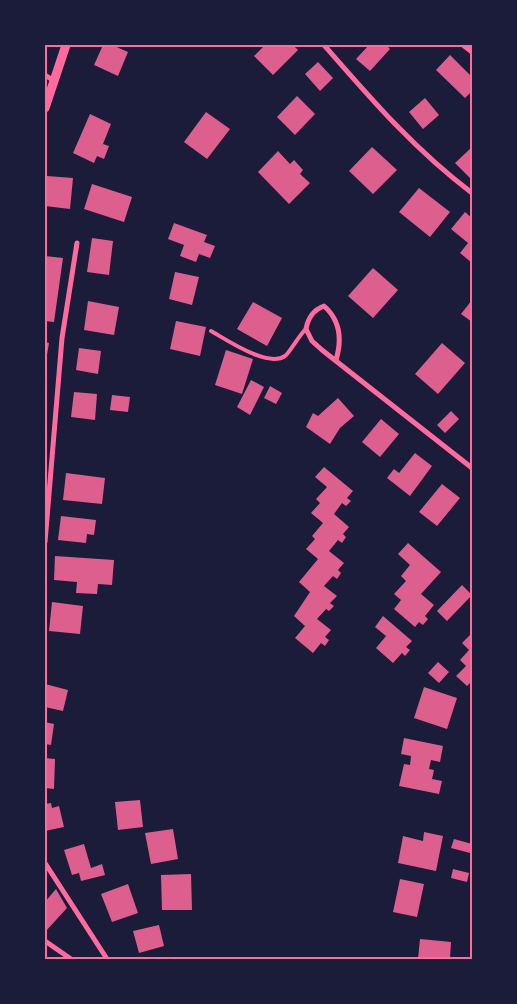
<svg xmlns="http://www.w3.org/2000/svg" width="517" height="1004" viewBox="0 0 517 1004" font-family="Literata,serif">
<style>
.building{fill:#dd5f8e}
.lines{fill:none;stroke-linecap:round;stroke-linejoin:round}
.service{stroke:#ff6b9d;stroke-width:4}
.minor{stroke:#ff6b9d;stroke-width:5}
.tertiary{stroke:#ff6b9d;stroke-width:9}
.neatline{fill:none;stroke:#ff6b9d;stroke-width:2}
</style>
<rect width="100%" height="100%" fill="#1b1b3a"/>
<path class="building" d="M103 45H112L128 52 118 76 94 65Z
M265 45H293L298 50 273 75 254 56Z
M369 45H386L390 49 370 71 356 59Z
M450 55 472 77V91L465 98 436 70Z
M318 62 333 78 320 91 305 74Z
M297 96 315 114 295 135 277 117Z
M425 98 439 115 423 129 409 112Z
M206 112 230 129 207 159 184 142Z
M90 114 111 124 103 144 109 146 104 159 97 156 94 163 73 153Z
M372 147 397 170 373 194 349 171Z
M471 148 472 149V180L455 163Z
M278 151 290 164 294 160 303 170 300 174 310 183 289 204 258 172Z
M47 176 73 178 70 209 45 206Z
M92 184 132 197 124 222 84 209Z
M419 188 450 212 430 237 399 212Z
M465 212 472 218V263L460 253 468 243 451 229Z
M174 223 207 235 204 242 215 246 210 258 199 254 196 262 180 256 184 245 168 239Z
M92 238 113 241 109 275 87 272Z
M45 256 63 258 54 322 45 321Z
M373 268 398 290 373 318 348 296Z
M175 272 199 277 192 305 169 299Z
M472 300V322L461 314Z
M88 301 119 307 114 335 84 330Z
M253 302 282 318 267 346 237 329Z
M176 321 206 327 200 356 170 349Z
M45 342 49 343 46 361H45Z
M442 343 465 363 438 394 415 374Z
M79 348 101 351 98 374 76 370Z
M226 350 253 359 242 394 215 385Z
M251 380 264 387 250 415 237 407Z
M270 386 282 393 276 404 264 398Z
M74 392 97 394 95 420 71 417Z
M112 395 130 397 128 412 110 410Z
M338 398 354 416 340 428 330 444 306 427 313 413 318 416Z
M451 411 459 419 445 433 437 425Z
M381 419 399 434 380 457 362 442Z
M415 453 432 466 410 496 387 478 394 469 399 473Z
M324 467 353 491 347 498 351 501 346 506 342 503 334 514 349 527 343 534 346 537 342 543 338 540 329 551 344 563 338 570 341 573 337 579 333 576 324 586 337 596 330 603 334 606 329 611 326 609 317 619 331 630 325 637 329 640 325 646 321 643 313 653 295 638 305 626 294 616 310 592 299 582 318 559 306 549 315 539 312 536 323 523 311 513 320 503 316 499 327 487 315 477Z
M66 473 105 478 102 504 63 500Z
M442 484 460 498 437 526 419 512Z
M61 516 96 520 94 535 87 534 86 543 58 540Z
M408 543 441 572 421 594 434 605 425 616 428 619 423 625 419 622 415 627 394 609 401 600 394 594 406 581 401 576 410 565 398 554Z
M55 556 114 560 112 585 98 584 97 594 76 593 77 582 54 580Z
M462 585 472 595 447 621 437 611Z
M52 602 83 606 80 634 49 631Z
M383 616 412 641 406 647 410 650 405 656 402 653 393 663 376 648 386 636 375 627Z
M472 633V681L467 686 456 676 466 666 460 660 469 650 462 643Z
M438 662 449 672 439 683 428 673Z
M45 684 68 690 63 711 45 707Z
M424 687 457 698 447 729 414 718Z
M45 722 54 724 51 745 45 744Z
M404 738 443 746 440 762 431 760 429 769 434 770 432 779 442 781 439 794 399 786 404 764 410 765 411 756 401 754Z
M45 758 55 759 54 789 45 788Z
M140 800 143 827 118 830 115 802Z
M51 803 52 808 59 806 64 827 45 831V804Z
M173 829 178 859 151 864 145 833Z
M424 832 443 836 436 871 398 863 403 836 423 841Z
M454 839 472 844 470 853 451 848Z
M84 844 91 868 102 864 105 875 81 881 79 873 72 875 64 850Z
M453 869 469 873 467 882 451 878Z
M191 874 192 910H162L161 875Z
M400 879 424 884 417 917 393 912Z
M128 884 138 913 112 922 101 894Z
M56 889 67 908 45 932V902Z
M159 925 164 946 139 953 133 931Z
M420 939 451 942 450 959H418Z"/>
<g class="lines">
<path class="service" d="M211 331C227 340 268 368 285 356 289 354 299 335 306 329"/>
<path class="minor" d="M324 45C371 99 415 150 472 193
M463 45 472 52
M45 75 54 81
M336 360C342 340 341 321 324 306 313 310 308 318 306 329L312 341 322 350 472 468
M45 542 62 338 77 243
M45 863 107 959
M45 941 71 959"/>
<path class="tertiary" d="M45 108 66 45"/>
</g>
<rect width="517" height="1004" fill="none" stroke="#1b1b3a" stroke-width="92"/>
<rect x="46" y="46" width="425" height="912" class="neatline"/>
</svg>
